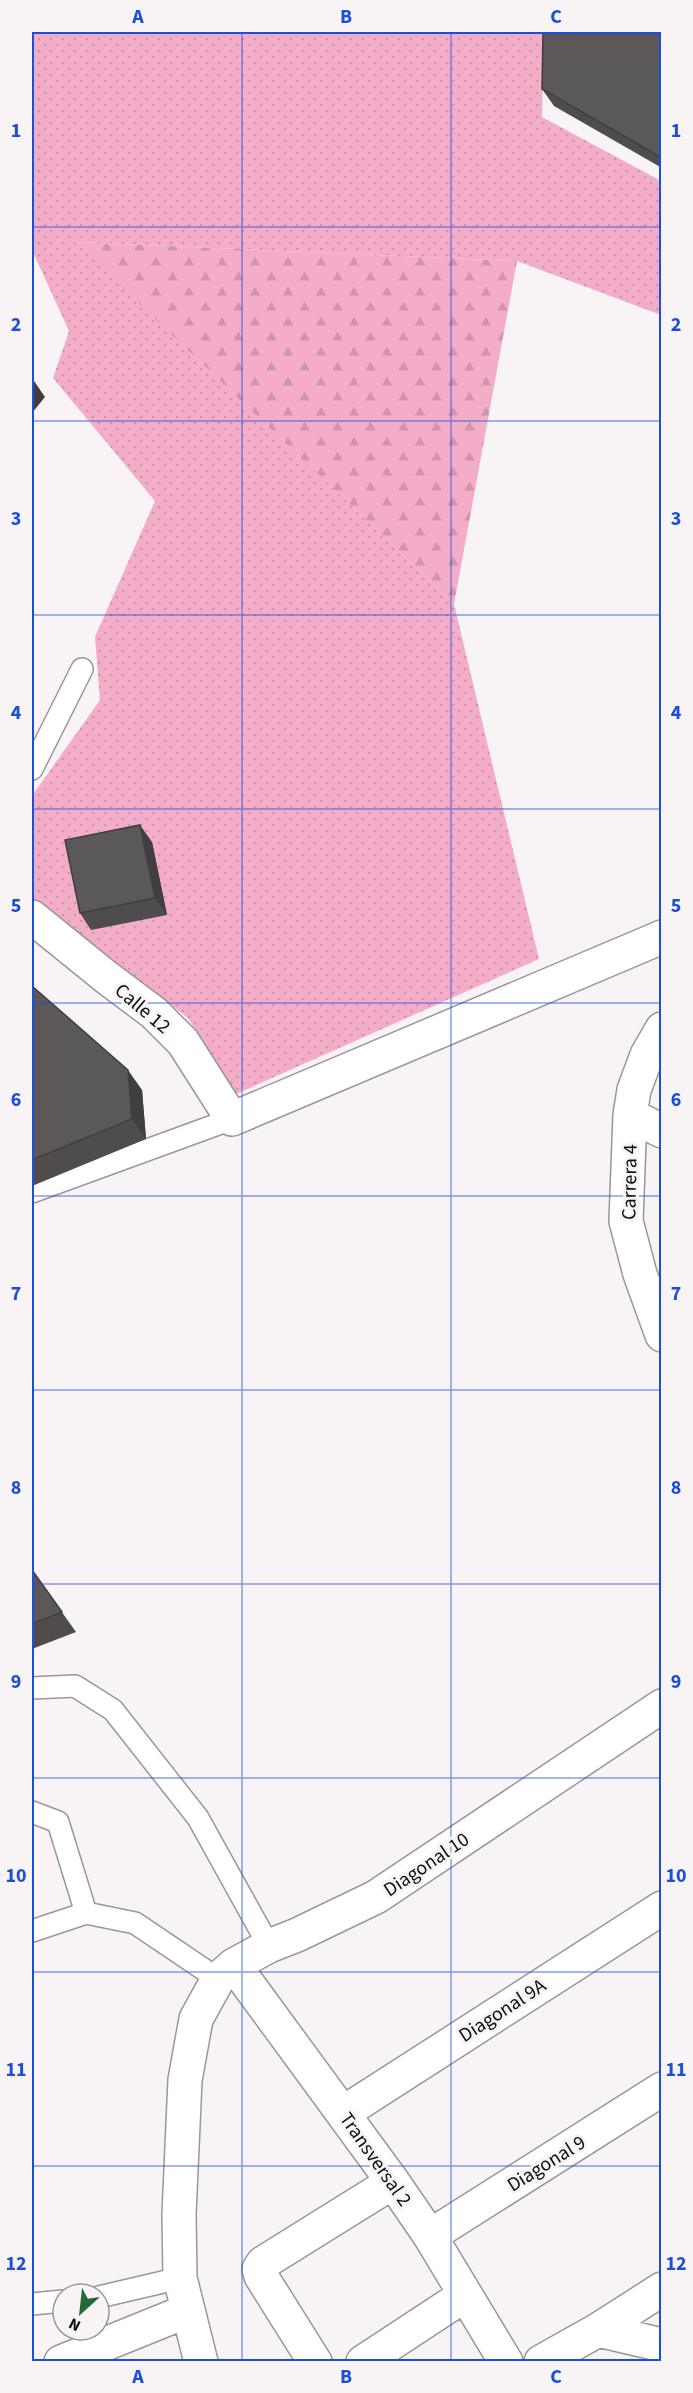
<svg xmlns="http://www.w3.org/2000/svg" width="693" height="2393" viewBox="0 0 693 2393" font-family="'Source Sans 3',sans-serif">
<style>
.green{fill:url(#green-dots)}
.forest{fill:url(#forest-firs)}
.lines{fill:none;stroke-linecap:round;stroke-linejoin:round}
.service-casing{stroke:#9b9798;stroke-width:24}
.minor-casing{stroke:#9b9798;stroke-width:36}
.service{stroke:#fff;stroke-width:21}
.minor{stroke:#fff;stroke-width:33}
.wall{fill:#4e4c4d}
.shaded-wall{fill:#403e3e}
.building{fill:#5b5859;stroke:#403e3e;stroke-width:1.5}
.grid{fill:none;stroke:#1d4ed8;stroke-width:1.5;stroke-opacity:0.55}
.labels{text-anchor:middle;stroke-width:6;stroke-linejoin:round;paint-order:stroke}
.street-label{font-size:20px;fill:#100f0f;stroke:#f8f3f5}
.neatline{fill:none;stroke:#1d4ed8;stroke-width:2}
.grid-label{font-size:20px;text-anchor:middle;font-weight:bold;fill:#1d4ed8}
</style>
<defs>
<pattern id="green-dots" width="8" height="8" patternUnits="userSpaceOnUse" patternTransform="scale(1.5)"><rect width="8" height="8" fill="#f4adc9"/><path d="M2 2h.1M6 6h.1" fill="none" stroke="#d094ab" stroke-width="1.8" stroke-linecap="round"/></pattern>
<pattern id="forest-firs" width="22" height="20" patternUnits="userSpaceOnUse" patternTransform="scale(1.5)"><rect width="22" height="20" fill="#f4adc9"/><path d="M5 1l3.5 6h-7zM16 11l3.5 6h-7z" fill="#d094ab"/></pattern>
</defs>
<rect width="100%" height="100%" fill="#f8f3f5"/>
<path class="green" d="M32 32H544L542 117 661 181V315L517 261 76 242 454 604 539 959 234 1095 188 1018 32 900V796L100 700 95 637 155 501 53 378 69 331 32 250Z"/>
<path class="forest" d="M75 242 517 261 454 604Z"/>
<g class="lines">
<g class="service-casing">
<path id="service" d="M32 769 82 669
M32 1192 232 1119
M32 1688 75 1686 113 1710 198 1818 269 1946
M32 1812 58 1822 86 1913
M32 1931 86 1913 135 1923 218 1979
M99 2297 180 2278
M32 2304 63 2301"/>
</g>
<g class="minor-casing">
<path id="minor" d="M32 917 106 977 154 1013 183 1042 232 1119 662 937
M662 1029 647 1055 634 1090 630 1115 626 1221 640 1274 662 1335
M630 1115 662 1131
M234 1965 393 2182 430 2236 506 2362
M343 2113 662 1908
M430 2236 662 2089
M598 2330 662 2345
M61 2362 187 2311
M201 2362 180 2278 179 2214 185 2080 196 2019 218 1979 234 1965 269 1946 297 1935 376 1897 662 1706
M315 2362 261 2276 259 2269 263 2263 393 2182
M363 2362 465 2295
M541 2362 598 2330 662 2289"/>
</g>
<use href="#service" class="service"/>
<use href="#minor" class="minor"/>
</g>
<path class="wall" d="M662 32V168L554 106 542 89Z
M152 842 167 915 91 930 80 913Z
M32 986 142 1090 146 1139 32 1186Z
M32 1570 76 1632 32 1649Z"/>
<path class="shaded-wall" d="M32 378 45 397 32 413Z
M140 825 152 842 167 915 155 898Z
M128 1070 142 1090 146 1139 132 1119Z
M32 1271 33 1274 32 1325Z"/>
<path class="building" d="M543 32H662V158L542 89Z
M140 825 155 898 80 913 65 840Z
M32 986 128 1070 132 1119 32 1160Z
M32 1570 62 1612 32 1624Z"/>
<path class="grid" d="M242 32V2362M451 32V2362M32 227H662M32 421H662M32 615H662M32 809H662M32 1003H662M32 1196H662M32 1390H662M32 1584H662M32 1778H662M32 1972H662M32 2166H662"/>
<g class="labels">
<g class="street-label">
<text transform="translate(143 1008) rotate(40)" y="7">Calle 12</text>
<text transform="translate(629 1182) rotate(-89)" y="7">Carrera 4</text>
<text transform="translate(426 1864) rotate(-34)" y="7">Diagonal 10</text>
<text transform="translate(502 2010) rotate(-33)" y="7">Diagonal 9A</text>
<text transform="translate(376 2159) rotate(55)" y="7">Transversal 2</text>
<text transform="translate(546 2163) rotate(-32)" y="7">Diagonal 9</text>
</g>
</g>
<rect width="693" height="2393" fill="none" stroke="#f8f3f5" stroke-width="66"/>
<g transform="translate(81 2312) rotate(207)"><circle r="28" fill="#f8f3f5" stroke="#9b9899" stroke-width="1.5"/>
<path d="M0-4.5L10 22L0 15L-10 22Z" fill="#226b39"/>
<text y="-9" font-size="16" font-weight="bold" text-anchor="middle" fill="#100f0f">N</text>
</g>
<rect x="33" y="33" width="627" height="2327" class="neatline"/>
<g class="grid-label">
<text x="138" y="23">A</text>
<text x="346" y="23">B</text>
<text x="556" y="23">C</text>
<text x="16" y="137">1</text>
<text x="676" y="137">1</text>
<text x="16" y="331">2</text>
<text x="676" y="331">2</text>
<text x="16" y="525">3</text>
<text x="676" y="525">3</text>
<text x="16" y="719">4</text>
<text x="676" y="719">4</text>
<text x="16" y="912">5</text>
<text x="676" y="912">5</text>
<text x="16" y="1106">6</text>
<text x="676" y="1106">6</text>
<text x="16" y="1300">7</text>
<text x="676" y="1300">7</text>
<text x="16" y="1494">8</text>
<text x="676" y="1494">8</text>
<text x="16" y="1688">9</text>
<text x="676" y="1688">9</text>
<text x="16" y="1882">10</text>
<text x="676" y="1882">10</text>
<text x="16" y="2076">11</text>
<text x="676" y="2076">11</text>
<text x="16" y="2270">12</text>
<text x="676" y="2270">12</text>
<text x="138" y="2383">A</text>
<text x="346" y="2383">B</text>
<text x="556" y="2383">C</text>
</g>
</svg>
